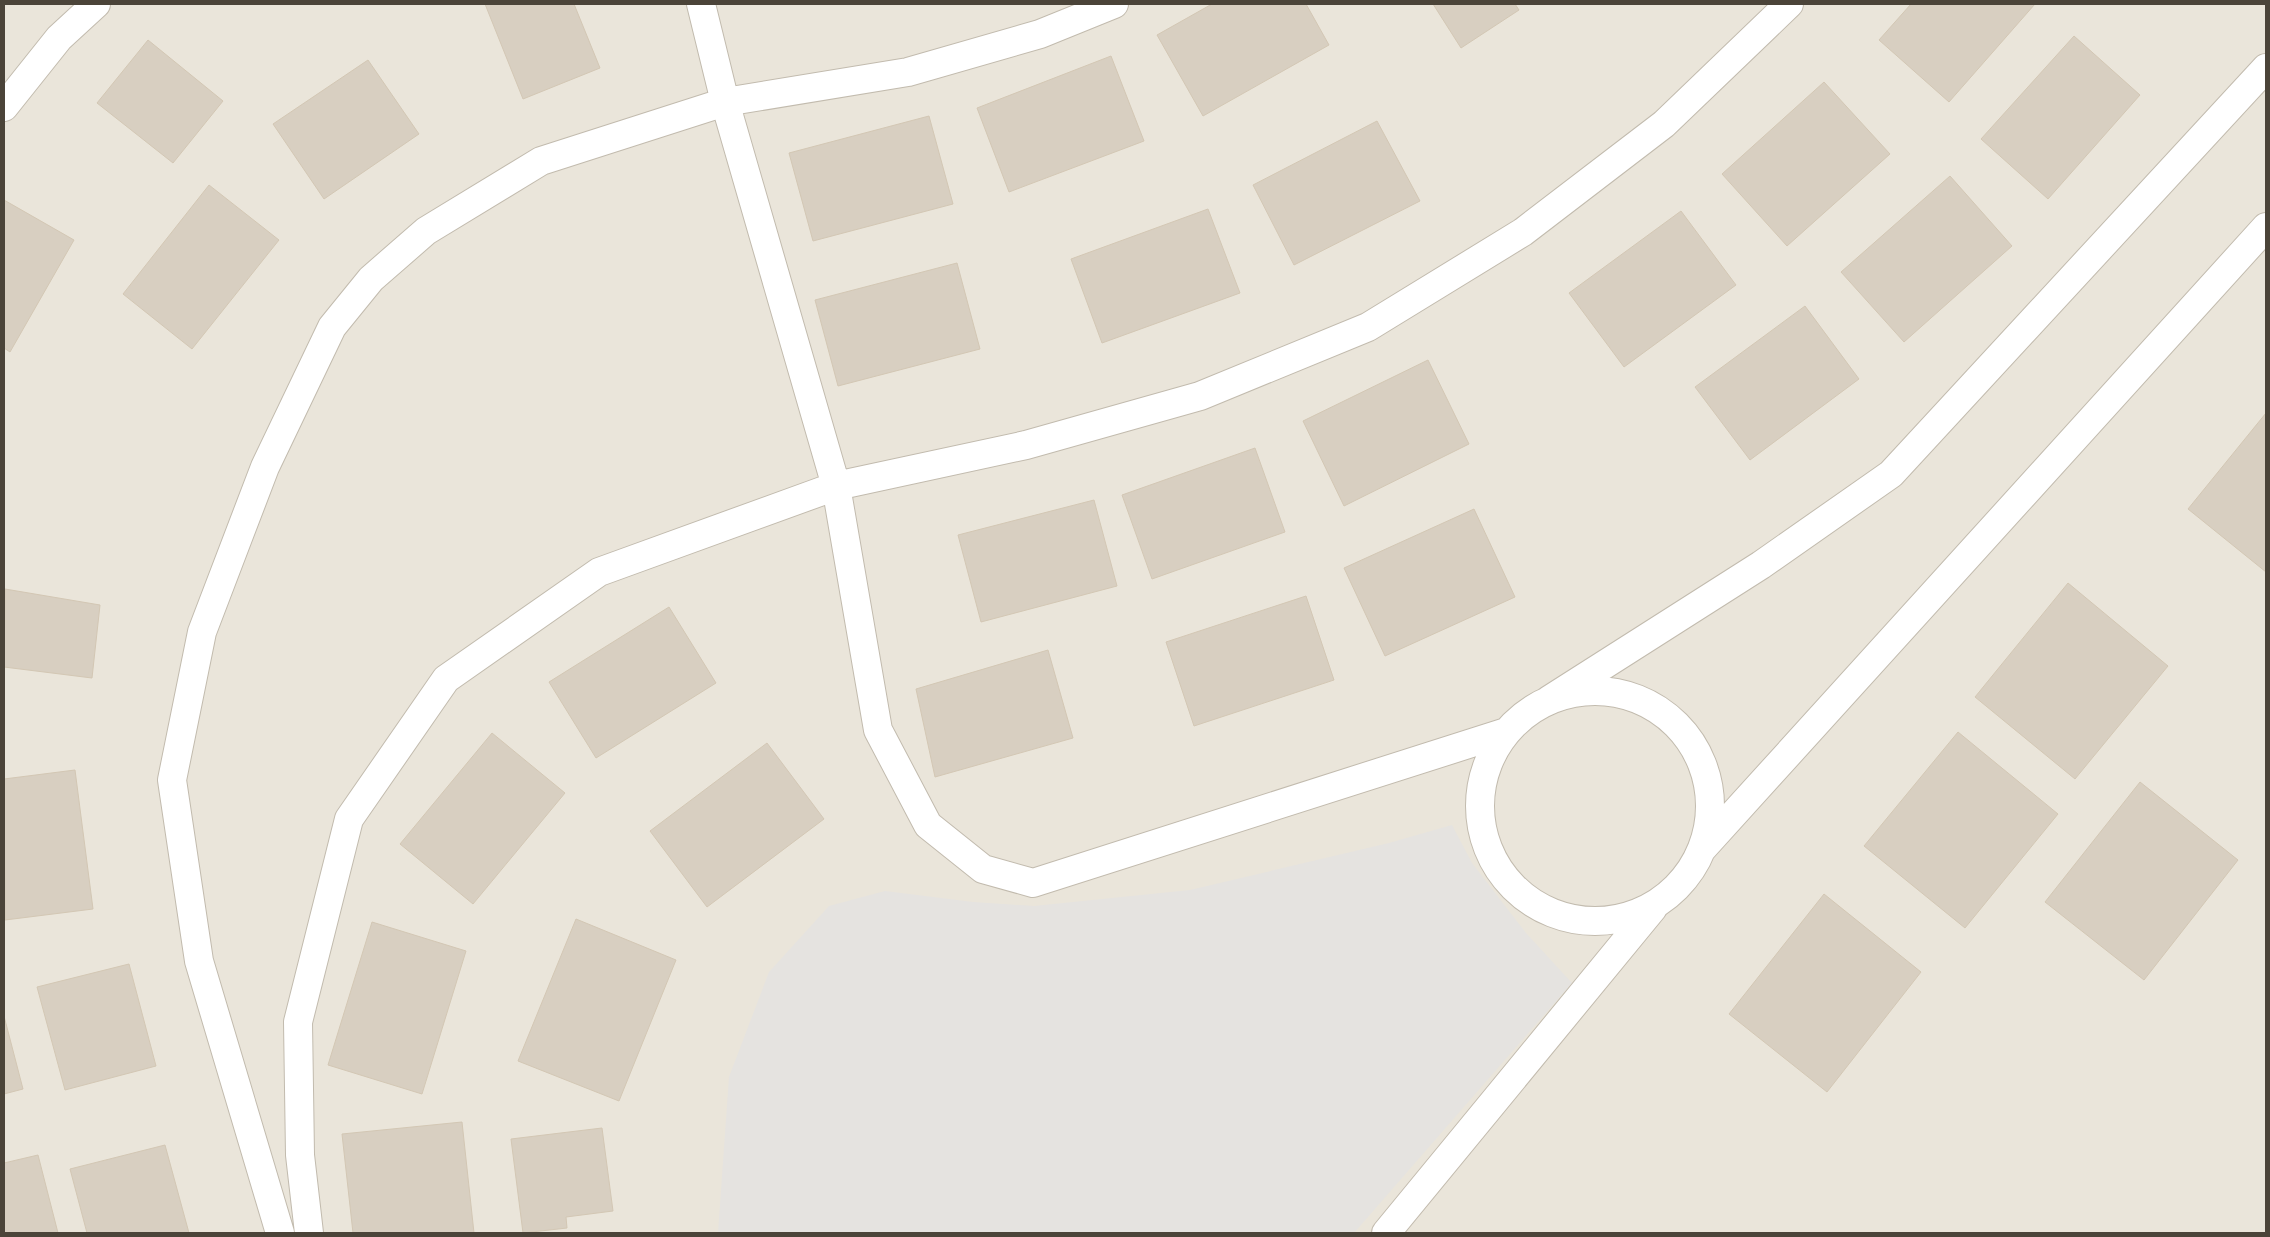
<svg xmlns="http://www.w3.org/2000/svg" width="2270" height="1237" viewBox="0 0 2270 1237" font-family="'Asap Condensed',sans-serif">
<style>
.residential{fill:#eae5da}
.parking{fill:#e5e3e0}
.building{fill:#d8cfc1;stroke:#d3c7b4}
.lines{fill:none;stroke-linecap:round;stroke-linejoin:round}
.minor-casing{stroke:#c2bbae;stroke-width:30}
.minor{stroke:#fff;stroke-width:28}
</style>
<rect width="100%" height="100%" fill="#f6f3ec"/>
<path class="residential" d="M4 4H2266V1233H4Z"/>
<path class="parking" d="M1452 825 1472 863 1526 933 1572 983 1354 1233H718L729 1077 769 972 829 906 885 891 973 902 1034 906 1190 890 1389 843Z"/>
<path class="building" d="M485 4H574L600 68 523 99Z
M1212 4H1306L1329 45 1203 116 1157 35Z
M1433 4H1515L1519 10 1461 48Z
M1911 4H2035L1949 102 1879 40Z
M2074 36 2140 95 2048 199 1981 139Z
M148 40 223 101 173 163 97 103Z
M1111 56 1144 141 1009 192 977 108Z
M368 60 419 134 324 199 273 124Z
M1824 82 1890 154 1787 246 1722 174Z
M929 116 953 204 813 241 789 153Z
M1377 121 1420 201 1294 265 1253 185Z
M1950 176 2012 246 1904 342 1841 272Z
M209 185 279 240 192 349 123 294Z
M4 200 74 240 10 352 4 348Z
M1208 209 1240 293 1102 343 1071 259Z
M1681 211 1736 285 1624 367 1569 293Z
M957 263 980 349 838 386 815 300Z
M1805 306 1859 379 1750 460 1695 387Z
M1428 360 1469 444 1344 506 1303 421Z
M2266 413V572L2188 509Z
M1255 448 1285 532 1152 579 1122 495Z
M1094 500 1117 586 981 622 958 535Z
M1474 509 1515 597 1385 656 1344 568Z
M2068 583 2168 666 2075 779 1975 697Z
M5 589 100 605 92 678 4 667Z
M1306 596 1334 680 1194 726 1166 642Z
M669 607 716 683 596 758 549 682Z
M1048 650 1073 738 935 777 916 689Z
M1958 732 2058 814 1965 928 1864 846Z
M492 733 565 793 473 904 400 844Z
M767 743 824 819 707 907 650 831Z
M75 770 93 909 5 920 4 779Z
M2140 782 2238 860 2144 980 2045 902Z
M1824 894 1921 972 1827 1092 1729 1014Z
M576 919 676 960 619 1101 518 1061Z
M372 922 466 951 422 1094 328 1065Z
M129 964 156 1066 65 1090 37 987Z
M4 1016 23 1089 4 1094Z
M462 1122 474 1233H353L342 1134Z
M602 1128 613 1211 566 1217 567 1228 523 1233 511 1139Z
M165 1145 189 1233H87L70 1169Z
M38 1155 58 1233H4V1163Z"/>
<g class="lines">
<g class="minor-casing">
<path id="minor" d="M701 4 725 102 836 486 878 730 928 825 983 869 1033 883 1506 732
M4 107 59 38 96 4
M1480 806a115 115 0 1 1 230 0a115 115 0 1 1-230 0Z
M1549 700 1761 565 1891 474 2266 68
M1702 849 2266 227
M280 1233 199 961 172 780 202 632 265 467 332 327 371 279 426 231 541 161 725 102 908 72 1040 34 1114 4
M309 1233 300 1155 298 1022 349 819 446 679 599 572 836 486 1026 445 1200 396 1368 327 1523 232 1664 124 1789 4
M1386 1233 1653 908"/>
</g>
<use href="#minor" class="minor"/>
</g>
<rect width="2270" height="1237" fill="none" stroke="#4b4439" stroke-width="10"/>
</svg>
